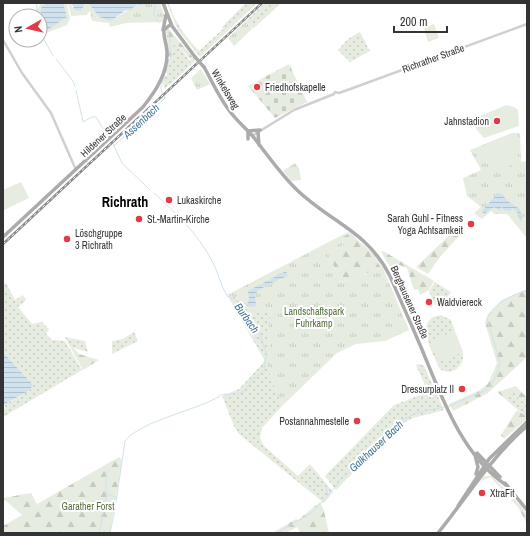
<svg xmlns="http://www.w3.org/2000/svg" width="530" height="536" viewBox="0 0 530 536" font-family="'Archivo Narrow',sans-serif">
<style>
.grass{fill:url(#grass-dots)}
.forest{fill:url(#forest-firs)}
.cemetery{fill:url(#cemetery-stones)}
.park{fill:url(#park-tufts);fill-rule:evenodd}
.pitch{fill:#e6ecdf}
.water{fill:url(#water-rules)}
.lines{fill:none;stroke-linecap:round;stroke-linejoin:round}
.stream{stroke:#cfe2ee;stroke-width:1}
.minor{stroke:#d0d0d0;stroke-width:2.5}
.major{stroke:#ababab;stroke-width:3.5}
.rail-casing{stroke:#888;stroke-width:2.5}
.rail{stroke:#fff;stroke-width:1;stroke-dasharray:3;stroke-linecap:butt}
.major-bridge{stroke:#ababab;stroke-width:3.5}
.poi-dot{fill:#e63946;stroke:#fff;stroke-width:1.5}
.labels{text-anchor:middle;stroke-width:4;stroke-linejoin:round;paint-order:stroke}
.street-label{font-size:10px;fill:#333;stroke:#fff}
.poi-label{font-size:10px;fill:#333;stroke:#fff;text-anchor:start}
.park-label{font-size:10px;fill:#56703f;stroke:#fff}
.water-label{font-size:11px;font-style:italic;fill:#3f7597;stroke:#fff}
.district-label{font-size:14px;font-weight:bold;fill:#000;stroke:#fff}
</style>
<defs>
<pattern id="grass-dots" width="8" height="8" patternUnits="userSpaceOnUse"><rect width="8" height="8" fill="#e6ecdf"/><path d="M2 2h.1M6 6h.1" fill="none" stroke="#c6cbc0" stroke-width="1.8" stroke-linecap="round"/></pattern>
<pattern id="forest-firs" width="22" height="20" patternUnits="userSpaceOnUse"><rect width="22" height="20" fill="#e6ecdf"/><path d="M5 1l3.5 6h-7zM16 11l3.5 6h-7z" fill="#c6cbc0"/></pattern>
<pattern id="cemetery-stones" width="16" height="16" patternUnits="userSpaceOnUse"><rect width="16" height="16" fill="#e6ecdf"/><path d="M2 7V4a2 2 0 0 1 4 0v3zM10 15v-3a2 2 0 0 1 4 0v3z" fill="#c6cbc0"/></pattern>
<pattern id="park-tufts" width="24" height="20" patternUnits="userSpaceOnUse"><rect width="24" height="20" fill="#e6ecdf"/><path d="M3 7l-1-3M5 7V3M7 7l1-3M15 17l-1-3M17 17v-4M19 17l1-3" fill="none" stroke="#c6cbc0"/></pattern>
<pattern id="water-rules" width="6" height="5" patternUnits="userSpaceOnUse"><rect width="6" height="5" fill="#cfe2ee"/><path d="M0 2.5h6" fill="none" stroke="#b2c2cd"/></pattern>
</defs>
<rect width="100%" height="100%" fill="#fff"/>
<path class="grass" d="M167 3H169C174 22 186 37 199 51L223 29 222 27 246 3H257L200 57 178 30Z
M265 3H281L253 29 246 21Z
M360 32 370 51 350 62 338 50 348 39Z
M174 43H176L191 62 184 72 164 89 163 79 164 75 167 76V73L165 72 168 60H170Z
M435 282 451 292 444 302 440 299 437 305H435L429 291Z
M6 283 15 300 23 295 26 300 18 307 32 324 42 322 49 329 46 334 52 340 65 341 82 370 3 417 5 405C14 397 26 397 33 385L3 352V321H4L3 319V285Z
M227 295 238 298 247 308 272 312C265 326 272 342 269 357L265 360 282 406 262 428 260 438 264 446 298 476 310 464 333 492 324 503 239 434 234 426 222 396 239 389 265 361Z
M441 315 451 320 455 331 431 341 439 361 463 352C465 366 453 377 440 369 433 354 412 318 441 315Z
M134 332 138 341 112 354V341L123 339Z
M65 337 85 341 88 352 70 347Z
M420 364 424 366 444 410 413 418 400 425 336 490 325 476 394 405 428 392 416 365Z
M512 392H515L519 399 527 404V413L524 415 502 396H508Z"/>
<path class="forest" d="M41 3H67L70 19 67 25 46 33 42 32 40 28V16H37L36 11Z
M168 28 195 60 184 72 191 60 176 43H174L171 57 168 56 166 31Z
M461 224 466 228 440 257 428 274 416 267Z
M350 233 372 253 381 268 341 283 328 253 346 244 342 237Z
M383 251 434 281 429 290 420 295 418 289 414 290 407 268 397 264 390 267 381 252Z
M527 289V357L488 393 453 411 449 404 478 391 488 384 497 363 485 323 488 314 502 300Z
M70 347 75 349 79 354 99 360 83 370Z
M516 386 527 398V404L519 399 515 392 508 396H502L497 392Z
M517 410 524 415 527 413V419L504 439 501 435Z
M119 457 122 460 110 533H3V526L22 515 6 501H3V498L31 493 37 504Z
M484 476H492L522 507 527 515V524L518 507 494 481 490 477 480 482Z
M320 502 324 511 329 533H300L297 527 286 533H272L296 519 298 520Z"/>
<path class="cemetery" d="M289 64 307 102 275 118 248 86Z"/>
<path class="park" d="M68 3H71L72 7 81 11 85 4H89L99 17 111 21 137 4 141 6 145 3H160L164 15 163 22 126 23 110 27 109 23 92 21 90 11 86 15 71 16Z
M246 21 252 29 234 46 228 38Z
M201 69 210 84 197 90 191 78Z
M512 133H520L521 162 527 161V238L507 214H494L491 211 482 219 474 213 481 207 467 196 463 178 481 170 470 150Z
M295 163 299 168 301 180 291 181 283 171Z
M348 232 373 253 383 268 409 330 385 341 356 344 337 353 282 406 265 360 269 357C272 342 265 326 272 312L258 310 252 311 238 298 227 295ZM350 233 372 253 381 268 341 283 328 253 346 244 342 237Z"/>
<path class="pitch" d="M434 24 439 38 428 42 424 28Z
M506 105 514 107 518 110 519 126 484 138C478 131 472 127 478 117Z
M511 134 520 162 493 173 482 146Z
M21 182 29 198 4 210 3 190Z
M455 331 463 352 439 362 430 341Z"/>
<path class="water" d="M49 3H63L67 17 47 30 44 29 43 25 45 23C42 16 39 14 42 6Z
M71 3H145L141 6 137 4 131 10H126L111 21 99 17 89 4H85L81 11 75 10Z
M497 193 502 194C507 201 511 204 520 209L522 221 521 222 517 212 512 208 511 211 503 210 502 206 500 211 494 207 484 214 482 211 484 208 486 209 485 207 493 199Z
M286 271 288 276C282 278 259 288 256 293 254 296 256 302 256 306L249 307 247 305 249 299 248 291Z
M3 352 33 385C25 398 12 396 3 407Z"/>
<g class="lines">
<path class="stream" d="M155 3 154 15 159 23
M36 16 37 3
M168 31 170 42
M40 32 53 56
M170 45V56
M56 59 73 81 75 87
M76 90 83 122 92 117H96L108 137
M162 93 161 87 169 59
M113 144 122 163 150 190
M114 146 165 98 164 95
M154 193C176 213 197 233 211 259 218 271 220 284 227 296L233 298 237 301 249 324 259 332 267 355 264 362 265 369C261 374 257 376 253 379 248 384 247 390 240 393 233 396 228 393 221 395
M447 407 484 391 491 385 495 378 500 362 487 319C494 304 511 294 527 291
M106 472V493L117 498
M314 485 322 486
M326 487 328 495
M99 533 107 494
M110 533 115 509 125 441C140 421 198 410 220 396
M277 533 313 512 336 486 340 479 351 471 352 466 371 451 375 444 401 421 416 413 444 407"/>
<path class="minor" d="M3 40 22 73 51 113 76 170
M252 136 294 110 334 94 335 92 339 93 353 88 527 24"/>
<path class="major" d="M163 3 172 26 195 57
M163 30 166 15
M204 67C213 83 220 100 232 114 239 123 248 130 255 139 268 156 280 173 295 188 329 222 367 230 390 276 401 301 412 326 423 352 442 398 462 455 506 485
M248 131 260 130
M258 132 259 145
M248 139V131
M3 237 143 107C155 92 168 73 167 52 167 45 163 37 164 30L171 24
M477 453 500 477
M475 455 478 467 476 474
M505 483 527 510
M458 506 489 459 527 422
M438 533C468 496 491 457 527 426"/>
<g class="rail-casing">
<path id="rail" d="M3 244 262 3"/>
</g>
<use href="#rail" class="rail"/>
<path class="major-bridge" d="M195 57 204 67"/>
</g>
<g class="poi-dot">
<circle cx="257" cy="87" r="4"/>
<circle cx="497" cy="121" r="4"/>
<circle cx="169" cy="200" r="4"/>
<circle cx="139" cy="219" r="4"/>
<circle cx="471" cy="224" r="4"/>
<circle cx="67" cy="239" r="4"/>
<circle cx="429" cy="302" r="4"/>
<circle cx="462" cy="389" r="4"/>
<circle cx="357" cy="421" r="4"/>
<circle cx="482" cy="493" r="4"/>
</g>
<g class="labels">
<g class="street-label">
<text transform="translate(433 58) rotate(-20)" y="4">Richrather Straße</text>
<text transform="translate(226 89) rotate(59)" y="4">Winkelsweg</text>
<text transform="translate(103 135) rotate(-43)" y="4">Hildener Straße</text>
<text transform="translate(410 302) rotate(66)" y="4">Berghausener Straße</text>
</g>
<g class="poi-label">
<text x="265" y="91">Friedhofskapelle</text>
<text x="489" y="125" text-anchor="end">Jahnstadion</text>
<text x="177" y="204">Lukaskirche</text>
<text x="463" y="222" text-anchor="end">Sarah Guhl - Fitness<tspan x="463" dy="12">Yoga Achtsamkeit</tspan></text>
<text x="147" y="223">St.-Martin-Kirche</text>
<text x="75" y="237">Löschgruppe<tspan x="75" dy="12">3 Richrath</tspan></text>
<text x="437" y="306">Waldviereck</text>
<text x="454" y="393" text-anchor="end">Dressurplatz II</text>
<text x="349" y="425" text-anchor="end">Postannahmestelle</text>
<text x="490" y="497">XtraFit</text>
</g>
<g class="park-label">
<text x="314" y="315">Landschaftspark<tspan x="314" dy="12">Fuhrkamp</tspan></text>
<text x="88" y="510">Garather Forst</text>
</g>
<g class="water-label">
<text transform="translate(141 121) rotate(-43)" y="4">Assenbach</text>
<text transform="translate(247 318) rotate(55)" y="4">Burbach</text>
<text transform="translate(376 446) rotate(-43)" y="4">Galkhauser Bach</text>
</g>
<g class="district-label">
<text x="125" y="207">Richrath</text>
</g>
</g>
<rect width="530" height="536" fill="none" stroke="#333333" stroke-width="8"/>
<g transform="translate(28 28) rotate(262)"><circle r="19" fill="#ffffff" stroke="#adadad"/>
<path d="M0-3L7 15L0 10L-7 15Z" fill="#e63946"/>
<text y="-6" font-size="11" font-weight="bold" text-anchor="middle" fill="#333333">N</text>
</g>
<path d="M394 26v6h53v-6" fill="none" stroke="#333333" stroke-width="2"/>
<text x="400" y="26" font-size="12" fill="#333333" stroke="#ffffff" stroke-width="3" paint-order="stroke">200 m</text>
</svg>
